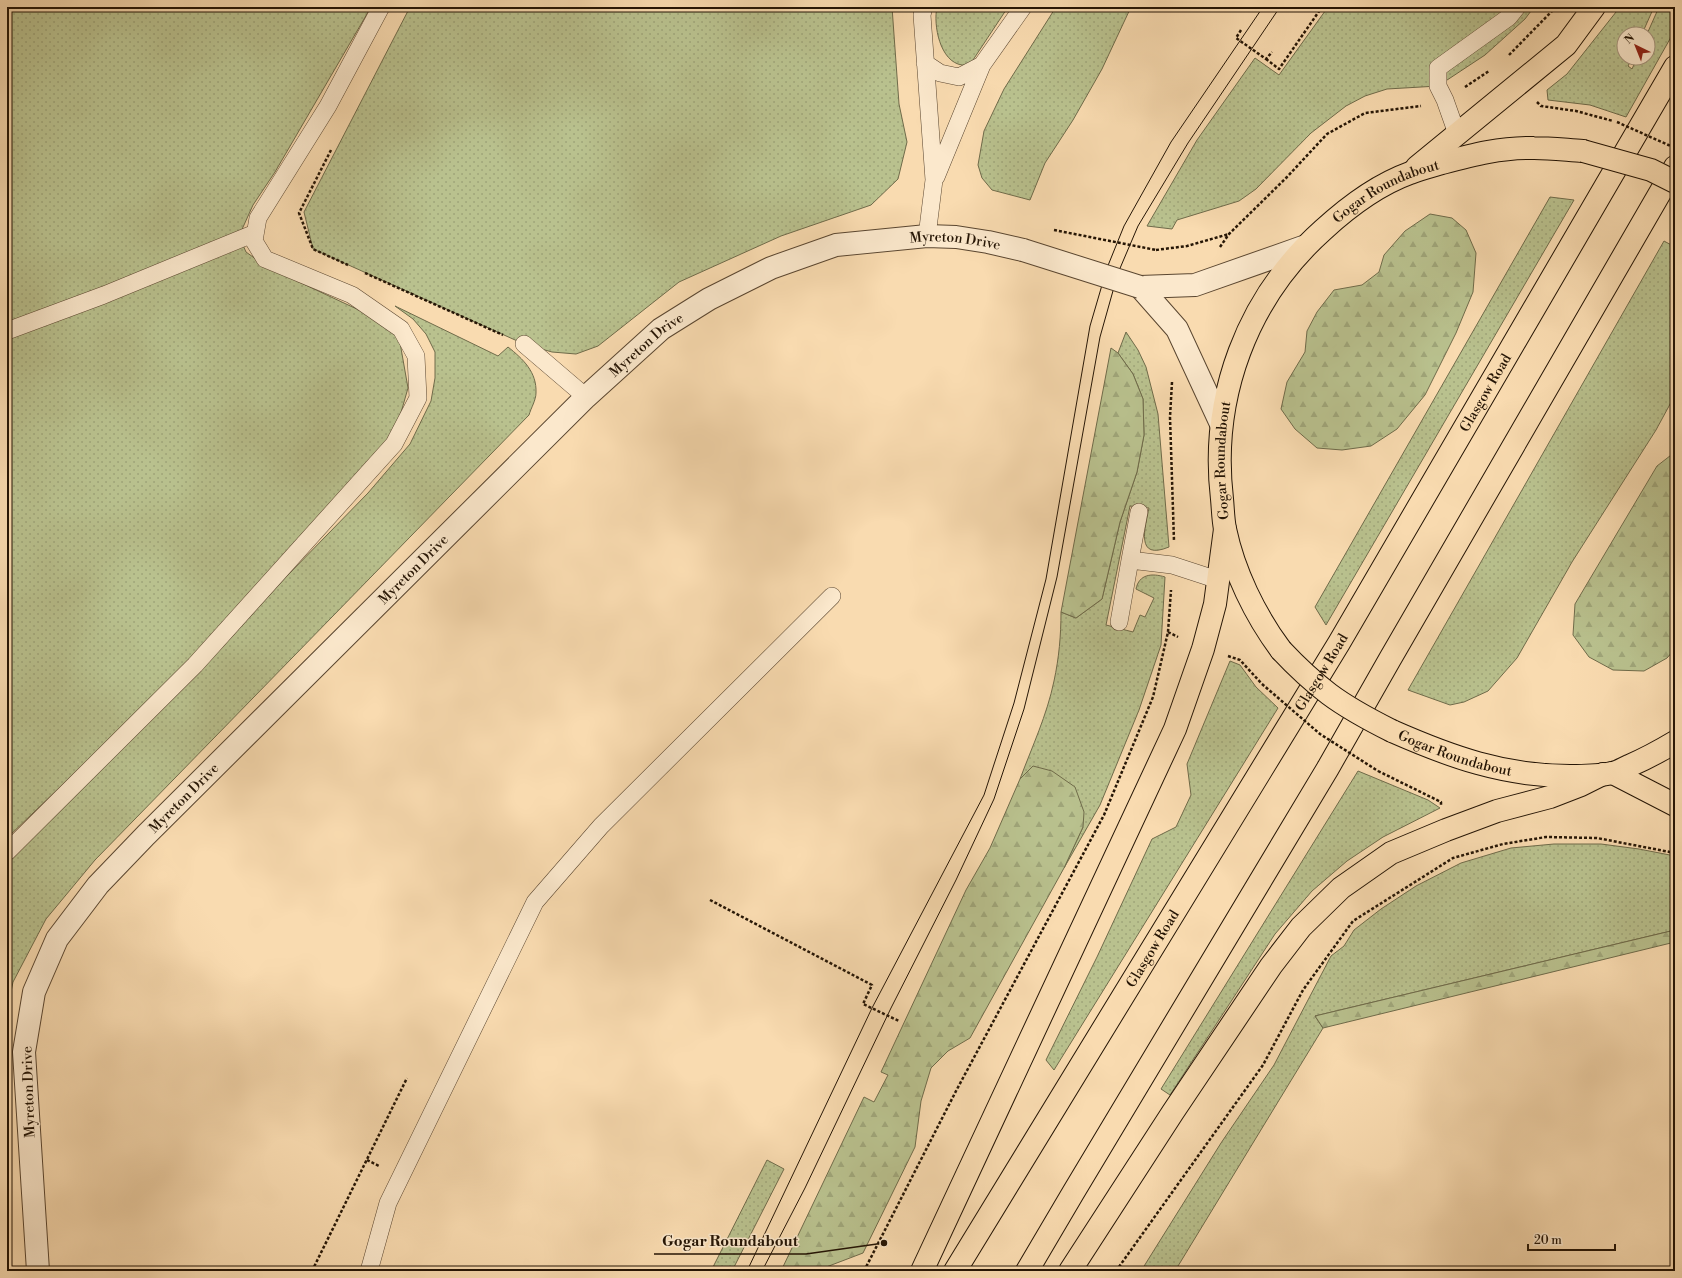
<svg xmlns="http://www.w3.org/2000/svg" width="1682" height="1278" viewBox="0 0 1682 1278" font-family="'Libre Bodoni',serif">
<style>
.grass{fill:url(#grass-dots);stroke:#6f6b4a}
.forest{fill:url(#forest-firs);stroke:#6f6b4a}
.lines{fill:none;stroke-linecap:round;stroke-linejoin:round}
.service-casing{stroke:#5a4630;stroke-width:18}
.minor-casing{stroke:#5a4630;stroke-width:24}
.primary-casing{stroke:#251505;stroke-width:24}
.path{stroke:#251505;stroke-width:2.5;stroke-dasharray:3 2;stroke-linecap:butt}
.service{stroke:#fbe8cc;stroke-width:17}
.minor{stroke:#fbe8cc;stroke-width:22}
.primary{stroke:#f9dbb0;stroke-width:22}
.tram{stroke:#251505;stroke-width:1}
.minor-bridge-casing{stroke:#5a4630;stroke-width:24;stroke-linecap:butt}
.primary-bridge-casing{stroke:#251505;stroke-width:24;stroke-linecap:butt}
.path-bridge{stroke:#251505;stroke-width:2.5;stroke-dasharray:3 2;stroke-linecap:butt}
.minor-bridge{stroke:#fbe8cc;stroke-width:22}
.primary-bridge{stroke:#f9dbb0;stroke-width:22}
.labels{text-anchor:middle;stroke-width:3;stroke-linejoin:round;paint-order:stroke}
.street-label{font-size:14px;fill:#251505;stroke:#fbe8cc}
.leader{fill:none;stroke:#251505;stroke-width:1.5}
.callout-dot{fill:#251505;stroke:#fbe8cc;stroke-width:1.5}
.callout-label{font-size:15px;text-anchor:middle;font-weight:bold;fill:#251505;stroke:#fbe8cc;stroke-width:3;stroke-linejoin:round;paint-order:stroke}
</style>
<defs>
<pattern id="grass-dots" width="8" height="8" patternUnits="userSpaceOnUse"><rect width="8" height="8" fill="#b9c18e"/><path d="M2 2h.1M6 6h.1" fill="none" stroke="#9fa579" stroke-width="1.8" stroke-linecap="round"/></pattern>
<pattern id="forest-firs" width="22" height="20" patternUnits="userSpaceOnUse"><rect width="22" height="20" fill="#b9c18e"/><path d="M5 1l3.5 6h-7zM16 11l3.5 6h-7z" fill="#9fa579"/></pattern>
</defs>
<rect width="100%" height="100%" fill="#f9dbb0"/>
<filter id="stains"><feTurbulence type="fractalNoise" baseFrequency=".005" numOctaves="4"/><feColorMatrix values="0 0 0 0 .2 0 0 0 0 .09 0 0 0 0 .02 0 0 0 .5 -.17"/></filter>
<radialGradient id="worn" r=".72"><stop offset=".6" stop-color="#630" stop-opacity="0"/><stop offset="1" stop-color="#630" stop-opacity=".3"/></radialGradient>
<path class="grass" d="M7 7H371L275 172 253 205 239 236 246 252 267 267 376 318 399 337 408 388 396 430 212 641 7 838Z
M410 7H892L899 104 907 142 898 179 871 205 781 236 679 282 598 346 576 354 552 352 524 344 313 249 304 212Z
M937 7H1008L971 63C968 64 964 66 962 65 940 62 933 25 937 7Z
M1056 7H1131L1102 69 1073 120 1045 163 1030 200 992 190 982 178 978 165 984 131 1004 89Z
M1328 7H1534L1525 19 1485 55 1438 86 1387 89 1365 96 1346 106 1311 133 1256 189 1239 201 1177 220 1172 229 1147 226 1197 140 1255 58 1279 75Z
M1620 7H1654L1642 34H1624V58H1632L1628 66 1632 69 1637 58H1648L1647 34 1659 7H1675V30L1626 117 1590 105 1548 100 1547 90 1567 74Z
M1550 197 1574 200 1326 625 1315 607Z
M1664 241 1675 247V395L1656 430 1572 562 1517 658 1488 691 1464 702 1450 705 1408 690Z
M395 306 498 356 508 347C523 359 537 372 536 393 536 400 531 408 529 415L95 860 46 919 13 982 7 1011V861L73 798 218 652 286 577 368 493 410 444 431 401 435 378V352L426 334 413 319Z
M1126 332 1138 350 1146 367 1158 414 1169 547C1135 561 1145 528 1149 508L1130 506 1106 625 1133 632 1140 615 1145 617 1154 598 1136 589C1139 574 1152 573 1165 577L1161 645 1139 710 1100 805 1064 868 1083 827 1020 779C1032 747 1047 715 1054 681 1059 658 1061 635 1061 612L1076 618 1102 599 1120 522 1137 472 1144 435 1143 399 1133 374 1118 353Z
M1230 661 1240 665 1256 687 1278 708 1054 1070 1046 1060 1097 957 1152 839 1176 827 1191 795 1187 764Z
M1358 771 1428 800 1440 808 1383 837 1347 861 1312 891 1275 934 1170 1095 1161 1089Z
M1554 844H1601L1639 849 1675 856V930L1315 1016 1323 1028 1175 1271H1141L1221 1143 1274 1065 1331 956 1344 946 1354 930 1381 909 1416 886 1461 863 1511 848Z
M7 1158C9 1178 16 1219 7 1235Z
M767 1160 784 1169 732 1271H711Z"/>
<path class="forest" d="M1430 214 1452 218 1466 230 1476 253 1473 292 1456 333 1425 395 1397 429 1371 446 1342 450 1317 448 1295 429 1281 409 1287 382 1305 352 1307 331 1317 312 1334 290 1362 285 1379 272 1384 255 1405 231Z
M1111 348 1118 353 1133 374 1143 399 1144 435 1137 472 1120 522 1102 599 1076 618 1061 612Z
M1675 452V649L1667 658 1644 671 1613 670 1589 657 1573 635 1575 604 1657 466Z
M1033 766 1052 771 1075 787 1084 812 1083 827 1064 868 970 1038 948 1051 931 1068 921 1101 915 1147 863 1253 821 1269 820 1271H781L864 1097 874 1102 888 1075 881 1072 966 890 990 848 1020 779Z
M1675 930V942L1323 1028 1315 1016Z"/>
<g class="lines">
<g class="service-casing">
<path id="service" d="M924 7 922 15 934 180 927 236
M925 63 940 73 959 77 982 65
M1457 134 1445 100 1438 86V68L1509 17 1517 7
M936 177 982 65 1023 7
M7 331 104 295 255 233
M524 344 586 397
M1130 560 1139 512
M1119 622 1130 560 1172 565 1218 580
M7 852 195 665 394 444 418 398 416 356 401 329 352 295 265 259 254 241 258 218 328 106 381 7
M369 1271 388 1203 535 902 601 826 832 596"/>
</g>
<g class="minor-casing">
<g id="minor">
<path d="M1140 287 1195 285 1303 247"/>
<path d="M1140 287 1177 329 1221 424"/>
<path id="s1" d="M38 1271 24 1052 34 992 57 939 98 885 146 835 586 397 661 329 709 299 771 268 836 245 927 236 956 237 988 242 1023 250"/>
</g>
</g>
<g class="primary-casing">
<g id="primary">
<path d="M1417 167 1566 45 1594 7"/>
<path id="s2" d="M1281 650C1255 615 1234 572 1225 529 1223 519 1223 509 1222 499 1210 397 1247 298 1323 230 1348 207 1377 185 1410 173 1420 169 1432 166 1442 163 1472 155 1502 147 1534 148 1550 148 1567 150 1583 151"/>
<path id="s3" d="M1392 731C1451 757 1504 776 1570 776 1584 776 1599 776 1612 773 1618 772 1624 768 1629 766 1645 759 1660 751 1675 742"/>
<path d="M1613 773 1675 805"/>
<path d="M922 1271 1175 729 1203 649 1215 604 1225 529"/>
<path id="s4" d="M955 1271 1339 643 1675 67"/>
<path d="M1027 1271 1073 1193 1328 768 1390 659 1675 167"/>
<path d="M1070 1271 1173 1112 1271 966 1301 927 1341 888 1391 853 1446 830 1497 811 1550 797 1581 785 1603 774"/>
</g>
</g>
<path class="path" d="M1241 30 1236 38 1266 59 1272 52
M1509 55 1556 7
M1266 59 1279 69 1322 7
M1465 87 1489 71
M1537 102 1541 106 1576 111 1613 121
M331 150 299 213 313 249 348 265
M1220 247 1229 234 1287 177 1327 134 1365 113 1421 106
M1156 250 1187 246 1229 234
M365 273 503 335
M1172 382 1170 417 1174 541
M1168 632 1178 637
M1228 656 1240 660 1262 684
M1378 771 1441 802V805
M710 900 872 985 863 1004 899 1021
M367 1160 379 1166
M312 1271 407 1078
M864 1271 956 1091 1104 815 1153 697 1168 632 1171 590
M1116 1271 1263 1065 1303 990 1353 921 1453 858 1503 844 1546 837 1597 838 1675 853"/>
<use href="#service" class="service"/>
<use href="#minor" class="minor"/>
<use href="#primary" class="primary"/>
<path class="tram" d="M747 1271 872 1008 984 795 1014 703 1046 579 1090 326 1107 268 1124 226 1171 142 1263 7
M762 1271 805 1188 891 1008 956 880 994 799 1024 709 1057 577 1100 337 1118 273 1138 226 1188 143 1280 7"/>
<g class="minor-bridge-casing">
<path id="minor-bridge" d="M1023 250 1140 287"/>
</g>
<g class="primary-bridge-casing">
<path id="primary-bridge" d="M1583 151 1651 170 1675 182
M1281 650C1296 666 1312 681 1329 694 1349 709 1370 720 1392 731"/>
</g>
<path class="path-bridge" d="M1617 122 1675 148
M1054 230 1156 250
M1262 684 1320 734 1378 771"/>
<use href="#minor-bridge" class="minor-bridge"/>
<use href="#primary-bridge" class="primary-bridge"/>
</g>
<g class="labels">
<g class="street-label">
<text dy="5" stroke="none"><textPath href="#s2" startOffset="538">Gogar Roundabout</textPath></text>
<text dy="5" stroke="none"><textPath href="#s1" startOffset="1512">Myreton Drive</textPath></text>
<text dy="5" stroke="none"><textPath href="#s1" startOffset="1176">Myreton Drive</textPath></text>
<text dy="5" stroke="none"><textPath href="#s4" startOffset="1026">Glasgow Road</textPath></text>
<text dy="5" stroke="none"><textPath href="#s2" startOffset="203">Gogar Roundabout</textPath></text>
<text dy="5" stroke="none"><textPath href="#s1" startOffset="852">Myreton Drive</textPath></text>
<text dy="5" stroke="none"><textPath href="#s4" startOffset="702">Glasgow Road</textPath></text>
<text dy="5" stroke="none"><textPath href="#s3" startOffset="67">Gogar Roundabout</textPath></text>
<text dy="5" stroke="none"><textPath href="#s1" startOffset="528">Myreton Drive</textPath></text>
<text dy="5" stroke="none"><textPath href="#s4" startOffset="378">Glasgow Road</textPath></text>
<text transform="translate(28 1092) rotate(-92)" y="5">Myreton Drive</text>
</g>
</g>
<path class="leader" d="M884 1243L806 1254H654"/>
<circle class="callout-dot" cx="884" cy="1243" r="4"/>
<g class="callout-label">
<text x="730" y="1246">Gogar Roundabout</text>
</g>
<rect width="1682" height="1278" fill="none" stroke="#f9dbb0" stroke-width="24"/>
<rect x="8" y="8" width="1666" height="1262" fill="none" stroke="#251505" stroke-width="2"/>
<rect x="12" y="12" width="1658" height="1254" fill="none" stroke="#251505"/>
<g transform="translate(1636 46) rotate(317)"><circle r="19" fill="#fbe8cc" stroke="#a5947c"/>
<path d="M0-3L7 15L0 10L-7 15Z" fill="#8f2418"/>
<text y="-6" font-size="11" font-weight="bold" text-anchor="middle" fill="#251505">N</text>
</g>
<path d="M1528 1244v6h87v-6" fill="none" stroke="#251505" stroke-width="2"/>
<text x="1534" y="1244" font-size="12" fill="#251505" stroke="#fbe8cc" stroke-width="3" paint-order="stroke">20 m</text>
<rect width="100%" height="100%" filter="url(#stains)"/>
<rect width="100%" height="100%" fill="url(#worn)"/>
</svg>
